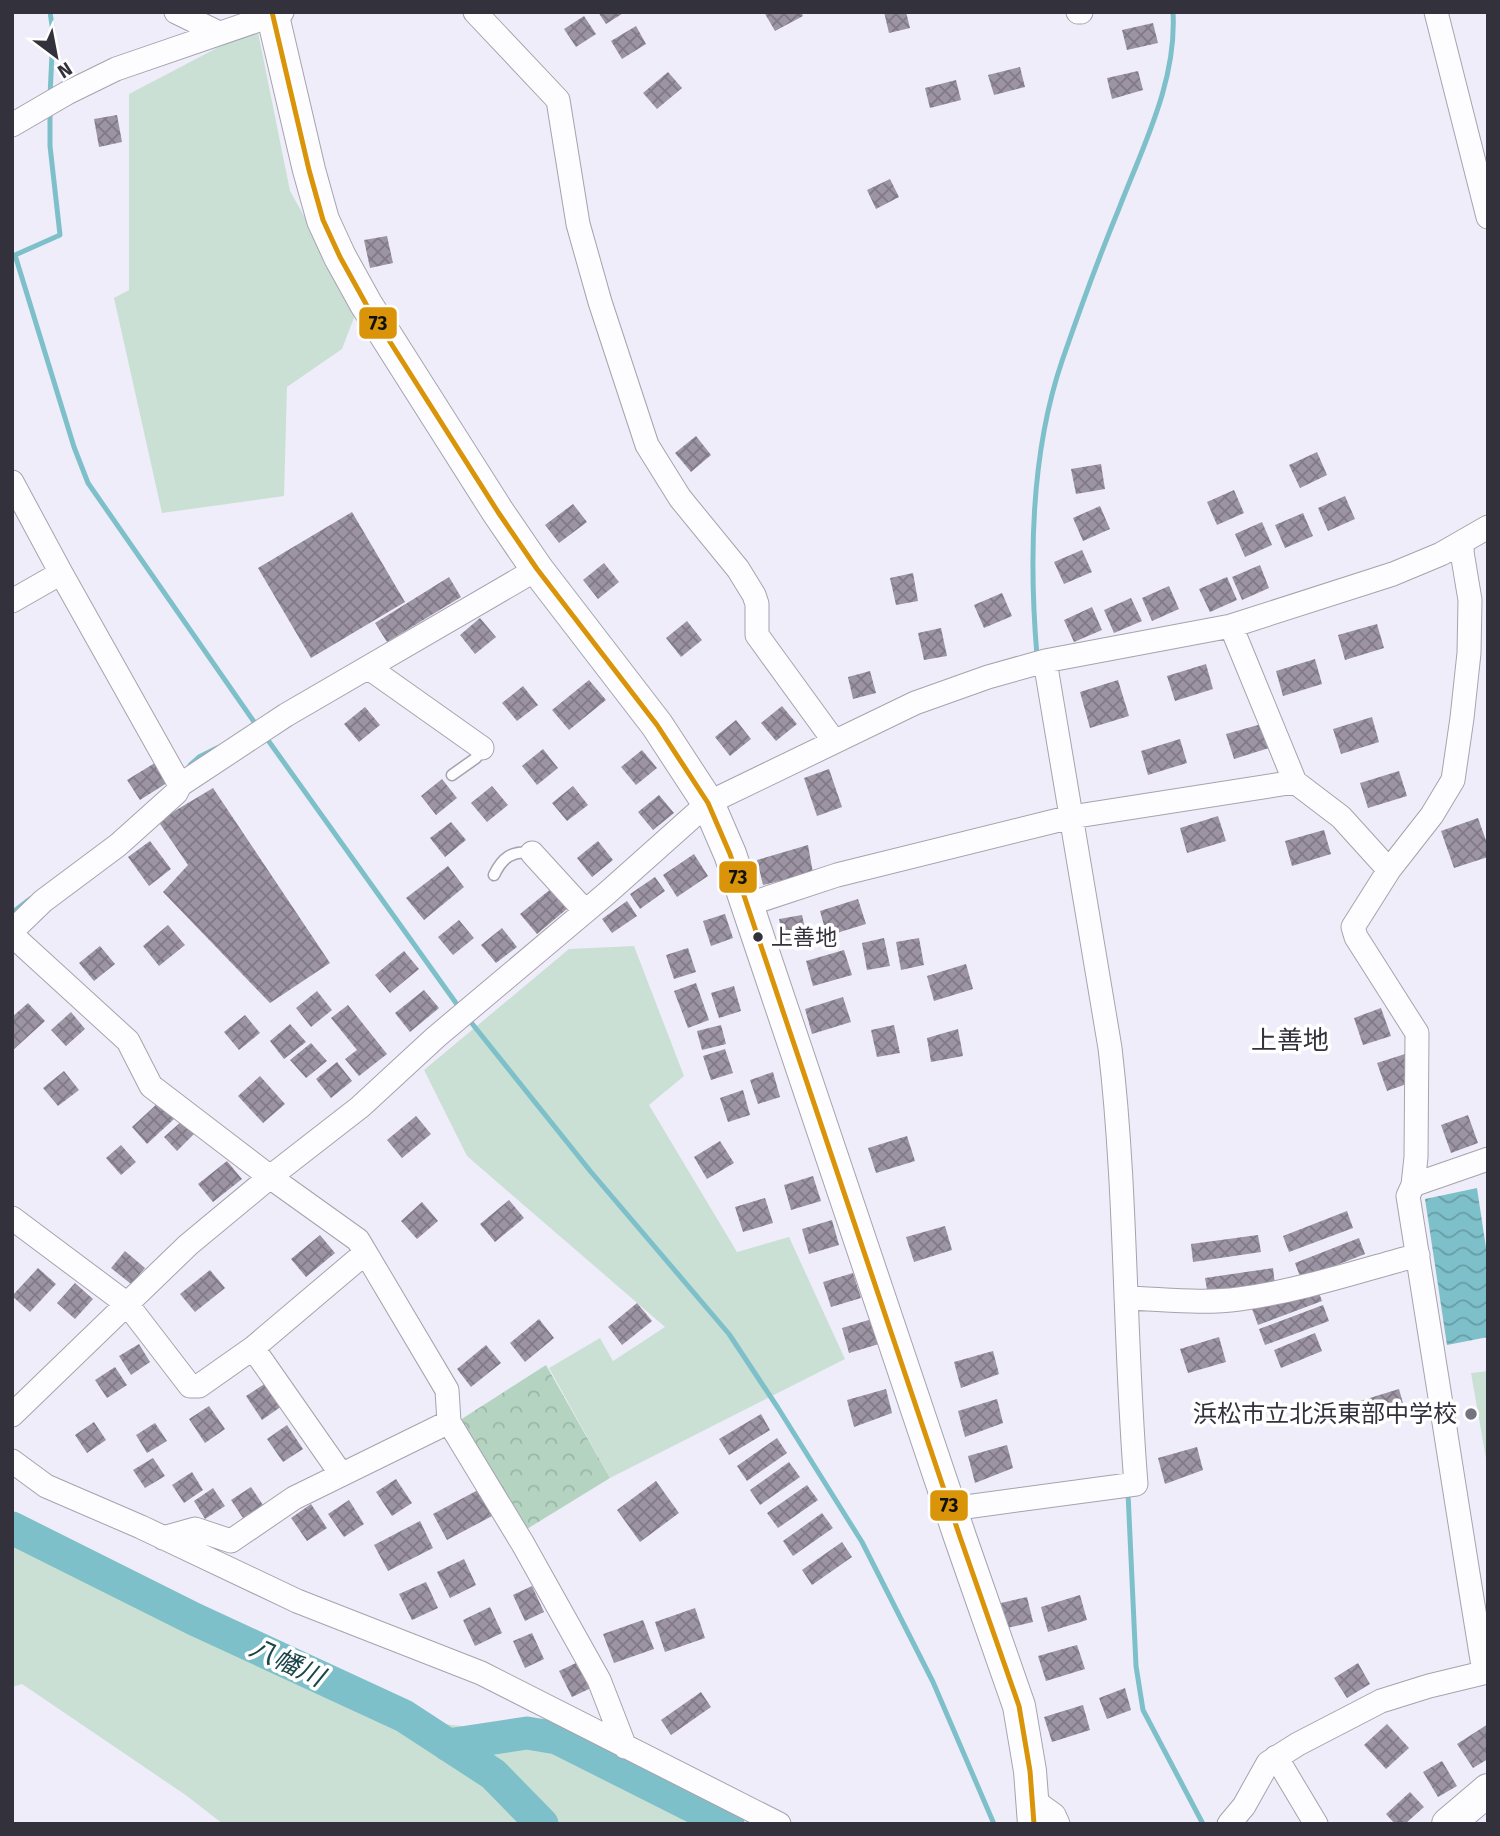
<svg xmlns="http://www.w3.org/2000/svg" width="1500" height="1836" viewBox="0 0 1500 1836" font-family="'Fira Sans','Noto Sans JP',sans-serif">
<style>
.green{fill:#cae0d4}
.forest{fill:url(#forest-crowns)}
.water{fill:url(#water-waves)}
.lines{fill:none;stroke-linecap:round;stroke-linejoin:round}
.stream{stroke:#7ec0ca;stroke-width:5}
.river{stroke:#7ec0ca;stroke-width:33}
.building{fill:url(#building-cross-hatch)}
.lane-casing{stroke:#a5a3ad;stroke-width:13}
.street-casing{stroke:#a5a3ad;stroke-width:25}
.secondary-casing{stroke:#a5a3ad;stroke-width:34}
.lane{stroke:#fdfcfe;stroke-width:10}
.street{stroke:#fdfcfe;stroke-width:23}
.secondary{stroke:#fdfcfe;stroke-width:32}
.bus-1-casing{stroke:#fff;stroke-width:10}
.bus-1{stroke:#da9409;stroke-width:5}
.bus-dot{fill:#33313c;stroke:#fff;stroke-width:2.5}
.poi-dot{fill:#75737e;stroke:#fff;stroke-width:2.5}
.labels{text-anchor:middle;stroke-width:7;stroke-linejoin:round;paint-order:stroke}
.bus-label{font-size:22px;fill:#33313c;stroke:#fff;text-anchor:start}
.poi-label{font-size:24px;fill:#33313c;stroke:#fff;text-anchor:end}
.neighbourhood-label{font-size:26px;fill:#33313c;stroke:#fff}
.water-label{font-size:26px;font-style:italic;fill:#1a464a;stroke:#fff}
.line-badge{stroke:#fff;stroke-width:2.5}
.pale-badge-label{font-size:19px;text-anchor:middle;font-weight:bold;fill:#111}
</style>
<defs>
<pattern id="forest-crowns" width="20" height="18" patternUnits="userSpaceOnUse" patternTransform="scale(1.75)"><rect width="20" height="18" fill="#b4d4c1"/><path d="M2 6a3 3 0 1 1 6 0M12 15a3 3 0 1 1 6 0" fill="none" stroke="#9bb6a7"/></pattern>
<pattern id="water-waves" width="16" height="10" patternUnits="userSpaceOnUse" patternTransform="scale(1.75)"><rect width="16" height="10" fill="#7ec0ca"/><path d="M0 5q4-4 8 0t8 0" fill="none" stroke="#689da5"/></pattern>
<pattern id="building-cross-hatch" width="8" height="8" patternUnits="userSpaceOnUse" patternTransform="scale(1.75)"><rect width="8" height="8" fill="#9c93a3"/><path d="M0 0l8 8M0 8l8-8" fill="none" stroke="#807986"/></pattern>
</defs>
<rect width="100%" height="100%" fill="#f0edfa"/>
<path class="green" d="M257 27 290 191 357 310 342 349 287 387 284 496 162 513 114 298 129 290V94Z
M634 946 684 1076 649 1105 737 1252 789 1237 845 1359 610 1478 549 1368 600 1338 613 1361 665 1327 467 1156 424 1070 569 949Z
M1488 1371V1470L1471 1373Z
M12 1545 368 1716 481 1728 546 1741 711 1824H223L187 1796 22 1684 12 1687Z"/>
<path class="forest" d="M546 1365 610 1478 527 1529 457 1422Z"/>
<path class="water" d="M1477 1188 1488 1261V1337L1447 1345 1425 1199Z"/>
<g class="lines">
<path class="stream" d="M50 96 53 32 50 12
M50 110V146L60 235 15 255 74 447 88 483 257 726
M1037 656C1029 561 1031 452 1062 361 1080 309 1099 257 1120 206 1144 144 1177 80 1173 12
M265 736 456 1003
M190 765 199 757 217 748
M13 912 30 899
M470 1021 591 1172 729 1334 778 1408 862 1542 933 1682 994 1824
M1128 1493 1136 1666 1143 1710 1203 1824"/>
<path class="river" d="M12 1528 194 1619 404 1716 493 1774 542 1824
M448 1745 527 1733 557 1738 728 1824"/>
</g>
<path class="building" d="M598 12H625L606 24Z
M764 12H801L803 16 775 31Z
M884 12H906L910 28 889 33Z
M584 16 596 34 576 47 564 29Z
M1153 23 1158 43 1127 50 1122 30Z
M636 26 646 44 622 59 611 41Z
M1020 67 1025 87 994 95 988 75Z
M1138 71 1143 90 1112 99 1107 78Z
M668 72 682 88 657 109 643 93Z
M956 80 961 100 930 108 925 88Z
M117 115 122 142 99 147 94 119Z
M890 179 899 197 876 209 867 190Z
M387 236 393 263 370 268 364 240Z
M696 436 711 455 691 472 675 453Z
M1317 452 1327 475 1300 488 1289 465Z
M1101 464 1105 489 1076 494 1071 469Z
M1234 490 1244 513 1217 525 1207 502Z
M1345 496 1355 519 1328 531 1318 508Z
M573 504 587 522 559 543 545 525Z
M1100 506 1110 529 1083 541 1073 518Z
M352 512 405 602 311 658 258 568Z
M1303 513 1313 536 1285 548 1275 525Z
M1262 522 1272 545 1245 557 1235 534Z
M1082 550 1092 572 1064 584 1054 562Z
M604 563 619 582 598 599 583 580Z
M1260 565 1269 588 1242 600 1232 577Z
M913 573 918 601 896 605 890 578Z
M449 577 461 597 387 642 375 623Z
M1227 577 1237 600 1210 612 1199 589Z
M1169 586 1179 609 1152 621 1142 598Z
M1002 593 1012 616 984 628 974 605Z
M1131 598 1142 621 1114 633 1104 610Z
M1092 607 1102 630 1074 642 1064 620Z
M480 618 496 637 475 654 460 635Z
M687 621 702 640 681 657 666 638Z
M1377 624 1384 648 1345 660 1338 635Z
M941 628 947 656 924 660 918 633Z
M1315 659 1322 684 1283 696 1276 671Z
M1206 664 1213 689 1175 701 1167 676Z
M870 671 876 693 853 699 848 677Z
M589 680 606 700 569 730 552 710Z
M1118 680 1129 716 1090 728 1080 692Z
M523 686 538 705 517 721 502 703Z
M782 706 797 724 776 741 761 723Z
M365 707 380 725 359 742 344 724Z
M1372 717 1379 742 1341 754 1333 729Z
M736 720 751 739 730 756 715 737Z
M1265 723 1272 747 1234 759 1226 734Z
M1180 739 1187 763 1148 775 1141 751Z
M543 749 558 768 537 785 522 766Z
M642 750 657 768 636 785 621 767Z
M158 761 170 781 140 800 127 780Z
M829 769 842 807 817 816 804 778Z
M1399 771 1407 796 1368 808 1360 783Z
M442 779 457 798 436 815 421 796Z
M492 786 508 805 487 822 471 803Z
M573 786 588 805 567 821 552 803Z
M213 788 330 963 270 1003 163 892 188 865 158 821Z
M659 795 674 813 653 830 638 812Z
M1218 816 1226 841 1187 853 1180 828Z
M1478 818 1488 846V857L1454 868 1441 831Z
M451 822 466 840 445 857 430 838Z
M1324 830 1331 854 1292 866 1285 841Z
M150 841 171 869 149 886 128 857Z
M598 841 613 860 592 877 577 858Z
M808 845 813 873 763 885 757 860Z
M694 854 708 876 677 897 663 875Z
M448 866 464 887 424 920 406 898Z
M655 877 665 891 640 909 630 894Z
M552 888 568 908 537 934 520 914Z
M858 899 866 924 827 936 820 911Z
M627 901 637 916 612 933 602 919Z
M725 914 733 938 711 946 703 921Z
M802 915 808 942 785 947 779 919Z
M459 920 474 938 453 955 438 937Z
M168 925 185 945 159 966 143 946Z
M502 928 517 947 496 963 481 945Z
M884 938 890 966 867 970 862 943Z
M919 938 924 965 901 970 896 942Z
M100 946 115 964 94 981 79 963Z
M688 948 696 972 674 979 666 955Z
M844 950 852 975 813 986 806 961Z
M404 951 419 969 390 993 375 975Z
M966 964 973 989 934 1001 927 976Z
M696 983 709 1020 688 1028 674 991Z
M734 986 741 1011 719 1018 711 993Z
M424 990 439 1008 410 1032 395 1013Z
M317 991 332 1010 311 1027 296 1008Z
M843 997 851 1022 812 1034 805 1009Z
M28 1003 45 1021 12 1051V1017Z
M348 1005 387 1054 359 1076 345 1059 357 1050 331 1018Z
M1381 1008 1391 1036 1363 1045 1354 1018Z
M71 1012 85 1029 66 1046 51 1030Z
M245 1015 260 1033 239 1050 224 1032Z
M290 1024 306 1042 284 1059 270 1041Z
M721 1025 726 1044 702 1050 697 1031Z
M894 1025 900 1053 877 1057 871 1030Z
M958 1029 963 1056 931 1062 927 1038Z
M311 1043 327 1061 306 1078 290 1060Z
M725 1049 733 1073 711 1080 703 1056Z
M1405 1054 1415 1081 1387 1091 1377 1063Z
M337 1062 352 1081 331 1098 316 1079Z
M64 1071 79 1090 58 1106 43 1088Z
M773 1072 780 1097 758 1104 750 1080Z
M260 1076 285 1104 263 1123 238 1096Z
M743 1090 750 1115 728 1122 720 1098Z
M159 1102 174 1119 147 1144 132 1127Z
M1468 1115 1478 1143 1451 1153 1441 1125Z
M416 1116 431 1134 402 1158 387 1140Z
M183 1120 195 1133 177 1151 164 1137Z
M907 1136 915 1161 876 1173 868 1148Z
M720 1141 734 1163 707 1179 694 1157Z
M121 1145 136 1162 121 1175 106 1158Z
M227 1161 242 1179 213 1202 198 1184Z
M813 1176 821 1201 791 1210 784 1185Z
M765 1198 773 1223 743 1232 735 1207Z
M509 1200 524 1218 495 1242 480 1224Z
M422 1202 438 1221 417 1239 401 1221Z
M1347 1211 1353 1228 1289 1252 1283 1236Z
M832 1220 839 1245 809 1254 802 1229Z
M945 1226 952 1250 914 1262 906 1237Z
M320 1235 335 1253 306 1277 291 1259Z
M1258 1235 1261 1252 1193 1262 1191 1244Z
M1359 1238 1365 1254 1301 1279 1295 1263Z
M125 1251 145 1268 131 1284 111 1268Z
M38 1268 56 1284 30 1312 12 1296Z
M1273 1268 1275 1285 1208 1295 1205 1278Z
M210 1270 225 1288 195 1312 180 1294Z
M853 1273 861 1298 831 1307 823 1282Z
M75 1283 93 1299 75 1319 57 1303Z
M1316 1285 1322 1301 1258 1325 1252 1309Z
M637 1303 652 1321 622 1345 608 1327Z
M1323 1305 1329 1321 1265 1345 1259 1329Z
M539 1319 554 1338 525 1362 510 1343Z
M872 1319 879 1344 849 1353 842 1328Z
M1315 1333 1322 1351 1281 1368 1274 1350Z
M1219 1337 1226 1362 1188 1373 1180 1349Z
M139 1344 150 1362 131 1375 119 1356Z
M486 1345 501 1363 471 1387 457 1369Z
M993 1351 999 1374 961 1388 954 1362Z
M115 1367 127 1385 107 1398 95 1380Z
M266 1383 282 1406 262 1420 246 1396Z
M886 1389 892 1413 854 1427 847 1400Z
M1399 1389 1406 1414 1368 1425 1360 1401Z
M997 1399 1003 1423 965 1437 958 1411Z
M209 1406 225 1429 205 1443 189 1419Z
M761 1414 770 1430 729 1455 719 1439Z
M94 1422 106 1440 87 1453 75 1435Z
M155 1423 167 1441 147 1453 136 1435Z
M287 1425 303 1449 283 1462 267 1439Z
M777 1438 787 1453 747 1481 737 1466Z
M1007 1445 1013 1468 975 1483 968 1456Z
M1197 1447 1203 1470 1165 1484 1158 1458Z
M153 1458 165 1476 145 1488 133 1470Z
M789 1462 800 1477 760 1505 750 1490Z
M192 1472 203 1490 184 1503 172 1485Z
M396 1479 412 1503 392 1516 376 1492Z
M656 1481 679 1513 640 1542 617 1510Z
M807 1485 818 1500 778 1528 767 1513Z
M251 1487 263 1505 243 1518 231 1500Z
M213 1488 225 1506 205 1519 194 1501Z
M478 1490 492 1516 447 1540 433 1514Z
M349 1500 364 1524 344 1537 328 1514Z
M311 1504 327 1528 307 1541 291 1518Z
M822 1513 833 1528 793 1556 783 1541Z
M420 1521 433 1548 388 1571 374 1545Z
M842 1542 852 1557 812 1585 802 1570Z
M464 1559 476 1585 450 1598 437 1572Z
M426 1582 438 1608 412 1620 399 1594Z
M532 1586 544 1612 525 1621 513 1595Z
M1080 1595 1087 1620 1048 1632 1041 1607Z
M1027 1597 1033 1622 1007 1628 1001 1603Z
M490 1607 502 1633 475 1646 463 1620Z
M695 1608 705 1638 665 1652 655 1622Z
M643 1620 654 1649 614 1663 603 1634Z
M532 1633 544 1659 525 1668 513 1641Z
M1077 1645 1085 1669 1046 1681 1038 1656Z
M578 1662 591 1688 572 1697 559 1671Z
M1358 1663 1370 1684 1347 1698 1334 1678Z
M1125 1688 1131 1710 1107 1719 1099 1698Z
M701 1692 711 1707 671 1735 661 1720Z
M1083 1705 1090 1730 1052 1742 1044 1717Z
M1387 1724 1409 1748 1386 1769 1364 1745Z
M1488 1724V1759L1473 1768 1457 1744Z
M1442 1761 1457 1786 1438 1797 1423 1772Z
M1410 1792 1424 1807 1405 1824H1395L1386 1814Z"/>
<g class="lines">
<g class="lane-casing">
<path id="lane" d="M452 775 476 758 482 748
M494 875C502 858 512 850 532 853"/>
</g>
<g class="street-casing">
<path id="street" d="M176 12 219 33
M475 12 558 100 578 224 600 302 647 445 680 498 738 569 754 595 757 604V635L834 741
M1078 12H1081
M1436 12 1488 217
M12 125 67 93 116 69 282 12
M12 482 61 573 180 785
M12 601 61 573
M1231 626 1295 782 1341 817 1389 870
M369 668 482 748
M532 853 585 911
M746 905 837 875 1071 817 1295 782
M12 931 43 901 118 845 176 793 180 785 286 715 537 569
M12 935 128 1041 151 1086 270 1177 358 1240 447 1390 449 1422 523 1544 599 1680 625 1747
M1488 1159 1413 1185 1408 1196 1470 1586 1482 1660 1488 1673
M1413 1185 1416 1157 1417 1033 1356 937 1353 927 1389 870 1432 815 1453 780 1462 718 1469 653 1470 600 1462 552 1463 543
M12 1218 127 1304 190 1386H199L253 1348
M1126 1298C1163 1299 1202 1304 1239 1299 1299 1291 1359 1271 1418 1255
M12 1415 188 1245 270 1177 360 1107 436 1037 606 894 708 803 915 703 988 677 1045 661 1231 626 1393 574 1441 554 1488 527
M12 1461 46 1486 141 1527 297 1601 481 1673 779 1824
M341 1474 253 1348 364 1254
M951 1509 1136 1484C1124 1339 1127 1192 1110 1048L1045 661
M163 1538 195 1529 231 1541 294 1498 449 1422
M1276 1757 1316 1824
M1032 1799 1054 1815 1058 1824
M1229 1824 1244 1806 1268 1763 1298 1744 1381 1701 1429 1686 1487 1672"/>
</g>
<g class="secondary-casing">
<path id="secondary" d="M272 12 309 170 323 220 340 257 366 304 498 512 537 569 657 725 708 803 730 854 960 1537 1019 1706 1030 1771 1034 1824
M1448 1824 1488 1790"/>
</g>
<use href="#lane" class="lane"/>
<use href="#street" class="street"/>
<use href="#secondary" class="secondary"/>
<g class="bus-1-casing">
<path id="bus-1" d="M272 12 309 170 323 220 340 257 366 304 498 512 537 569 657 725 708 803 730 854 960 1537 1019 1706 1030 1771 1034 1824"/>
</g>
<use href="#bus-1" class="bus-1"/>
</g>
<circle class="bus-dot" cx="758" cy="937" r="6"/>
<circle class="poi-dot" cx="1471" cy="1414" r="7"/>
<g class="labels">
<g class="bus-label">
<text x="771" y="945">上善地</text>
</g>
<g class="poi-label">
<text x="1457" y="1422">浜松市立北浜東部中学校</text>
</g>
<g class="neighbourhood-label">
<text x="1290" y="1049">上善地</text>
</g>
<g class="water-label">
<text transform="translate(287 1662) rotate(25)" y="9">八幡川</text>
</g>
</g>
<g class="line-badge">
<rect x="358" y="306" width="40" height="34" rx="7" fill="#da9409"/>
<rect x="718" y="860" width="40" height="34" rx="7" fill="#da9409"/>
<rect x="929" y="1489" width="40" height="33" rx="7" fill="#da9409"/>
</g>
<g class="pale-badge-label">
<text x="378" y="330">73</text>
<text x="738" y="884">73</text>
<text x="949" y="1512">73</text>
</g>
<rect width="1500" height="1836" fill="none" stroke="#33313c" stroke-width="28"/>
<g transform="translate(56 56) rotate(148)" stroke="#ffffff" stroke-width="5" paint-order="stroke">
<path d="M0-5L12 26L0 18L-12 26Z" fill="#33313c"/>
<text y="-10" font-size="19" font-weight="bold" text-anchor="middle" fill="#33313c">N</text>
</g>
</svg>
